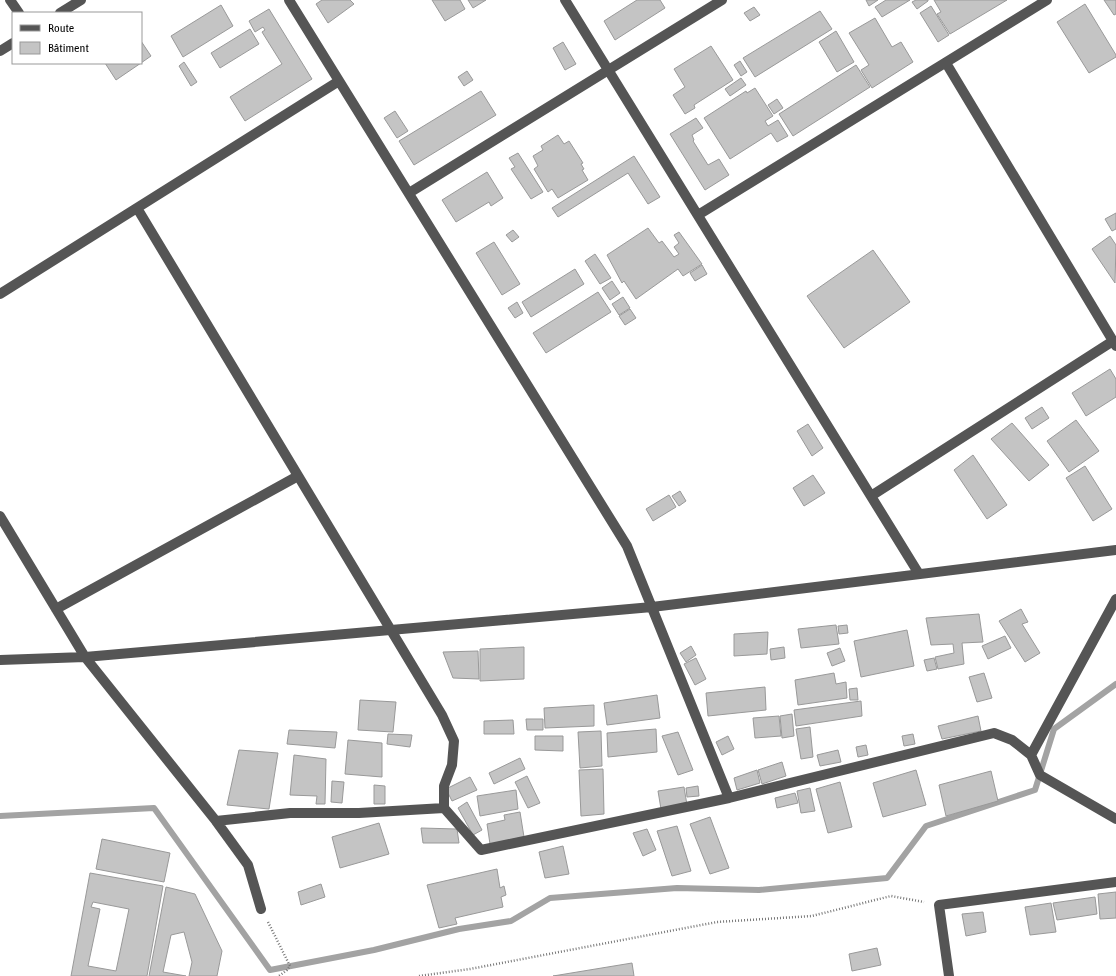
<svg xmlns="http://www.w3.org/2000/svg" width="1116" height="976" viewBox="0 0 1116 976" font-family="'Asap Condensed',sans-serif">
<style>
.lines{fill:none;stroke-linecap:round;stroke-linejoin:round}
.stream{stroke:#a3a3a3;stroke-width:6}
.building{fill:#c4c4c4;stroke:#999;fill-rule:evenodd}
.path{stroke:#777;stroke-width:2.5;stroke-dasharray:1 2;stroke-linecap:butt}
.minor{stroke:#555;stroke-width:10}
</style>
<rect width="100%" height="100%" fill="#fff"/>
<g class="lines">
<path class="stream" d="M0 816 154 808 270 970 374 950 459 929 511 921 550 898 677 888 759 890 887 878 926 826 1035 790 1054 729 1116 684"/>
</g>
<path class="building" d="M322 0H350L354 4 328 23 316 4Z
M432 0H460L465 9 445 21Z
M468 0H486L473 8Z
M637 0H660L665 8 615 40 604 21Z
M866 0H878L869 6Z
M886 0H910L882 17 875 7Z
M916 0H928V1L917 9 912 2Z
M934 0H1007L950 34 937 14 941 12Z
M1104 0H1116V14L1114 15Z
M1085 4 1116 55V57L1089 73 1057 22Z
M221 5 233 26 183 57 171 36Z
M931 6 949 35 938 42 920 13Z
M754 7 760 15 750 21 744 13Z
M269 9 312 79 245 121 230 97 282 64 262 32 265 30 263 27 255 32 249 21Z
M820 11 832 29 755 77 743 58Z
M875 18 892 47 901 42 913 62 872 88 861 70 869 65 849 33Z
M250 29 259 44 220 68 211 53Z
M836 31 854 62 837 72 819 42Z
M141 41 151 56 141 63Z
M563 42 576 64 565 70 553 48Z
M711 46 733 80 694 105 695 108 685 114 673 95 685 87 674 69Z
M740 61 747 72 741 76 734 65Z
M184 62 197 82 191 86 179 66Z
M105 63H141L116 80Z
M856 65 870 87 793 136 779 114Z
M467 71 473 80 464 86 458 77Z
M741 78 746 85 730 96 725 89Z
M755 88 773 116 765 121 768 126 778 120 788 136 777 142 771 133 730 159 704 118 746 91 747 93Z
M481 91 496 115 414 165 399 141Z
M777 99 783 108 774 114 768 105Z
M395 111 408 131 397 138 384 118Z
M696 118 703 128 692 135 694 140 693 141 708 165 719 159 729 175 705 190 670 134Z
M558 135 564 144 569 141 583 163 581 164 584 169 582 170 588 180 558 198 552 189 548 192 534 169 538 166 533 156 543 150 541 146Z
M518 153 543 192 531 199 511 169 515 167 509 158Z
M634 156 660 197 648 204 628 173 558 217 552 208Z
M487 172 503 198 491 206 489 202 456 222 442 200Z
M1116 213V229L1112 231 1105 219Z
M648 228 659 243 662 241 674 257 679 254 674 247 679 243 674 235 679 232 702 264 683 276 678 269 636 299 624 281 622 283 607 255Z
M513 230 519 237 512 242 506 235Z
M1110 236 1116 245 1115 283 1092 249Z
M494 242 520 284 502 295 476 253Z
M873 250 910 302 844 348 807 296Z
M595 254 611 278 600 284 585 261Z
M702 265 707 274 695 281 690 273Z
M575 269 584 284 531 317 522 302Z
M612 281 620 293 610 300 602 288Z
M598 292 611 312 546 353 533 333Z
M623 297 630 308 619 315 612 304Z
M517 302 523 313 515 318 508 308Z
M630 309 636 318 625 325 619 316Z
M1110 369 1116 379V397L1086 416 1072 393Z
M1042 407 1049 418 1032 429 1025 418Z
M1076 420 1099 451 1069 472 1047 441Z
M1012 423 1049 465 1029 481 991 439Z
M808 424 823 448 812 456 797 431Z
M973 455 1007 505 987 519 954 470Z
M1085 466 1112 509 1093 521 1066 478Z
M813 475 825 493 804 506 793 488Z
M680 491 686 501 679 506 672 496Z
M669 495 676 507 653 521 646 509Z
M1021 609 1028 622 1022 624 1040 653 1025 662 999 621Z
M979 614 983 642 962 643 964 664 938 669 935 657 954 653 953 644 931 645 926 618Z
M836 625 839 644 801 648 798 629Z
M847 625 848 633 839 634 838 626Z
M907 630 914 666 861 677 854 641Z
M768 632 767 654 734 656V634Z
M1005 636 1011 648 988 659 982 646Z
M691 646 696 655 686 662 680 653Z
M524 647V679L480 681V649Z
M784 647 785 658 771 660 770 649Z
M840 648 845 661 832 666 827 653Z
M478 651 479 679 453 678 443 652Z
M696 658 706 679 695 685 684 664Z
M934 658 937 669 927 671 924 660Z
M834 673 836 684 846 682 847 698 798 705 795 680Z
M984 673 992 698 977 702 969 677Z
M765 687 766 710 708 716 706 693Z
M857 688 858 700H850L849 689Z
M657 695 660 718 607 725 604 703Z
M360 700 396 702 393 732 358 730Z
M861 701 862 716 796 726 794 710Z
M594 705V726L545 728 544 708Z
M792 714 794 736 782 738 780 716Z
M779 716 781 736 755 738 753 718Z
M978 716 981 731 942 739 938 726Z
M526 719H543V730H527Z
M513 720 514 734H484V721Z
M810 727 813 757 801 759 796 729Z
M656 729 657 752 608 757 607 733Z
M289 730 337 732 335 748 287 744Z
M601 731 602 766 580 768 578 732Z
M678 732 693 770 678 775 662 736Z
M388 734 412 735 410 747 387 744Z
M913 734 915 744 904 746 902 736Z
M535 736H563V751L535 750Z
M728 736 734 749 722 755 716 742Z
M348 740 382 743V777L345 774Z
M866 745 868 755 858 757 856 747Z
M239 750 278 753 269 809 227 805Z
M838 750 841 762 820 766 817 755Z
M294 755 326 759 325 804H316L317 796 290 795Z
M520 758 525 769 494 784 489 773Z
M782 762 786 776 762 784 758 770Z
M603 769 604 814 581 816 579 770Z
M757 770 760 783 737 790 734 778Z
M916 770 926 805 883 817 873 783Z
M991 771 998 801 946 816 939 785Z
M527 776 540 803 528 808 515 782Z
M470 777 477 790 452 801 446 789Z
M332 781 344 782 342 803 331 802Z
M840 782 852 827 828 833 816 789Z
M374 785 385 786V804H374Z
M698 786 699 796 687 797 686 788Z
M684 787 687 805 661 809 658 791Z
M810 788 815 811 801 813 797 791Z
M516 790 518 809 480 816 477 796Z
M795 793 798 803 777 808 775 798Z
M467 802 482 830 473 835 458 808Z
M520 812 524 837 490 844 487 824 505 820 504 815Z
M710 817 729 868 710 874 690 824Z
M379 823 389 854 340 868 332 837Z
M677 826 691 871 672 876 657 831Z
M421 828 457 829 459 843H423Z
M647 829 656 850 643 856 633 833Z
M102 839 170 853 164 882 96 869Z
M563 846 569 874 545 878 539 852Z
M497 869 500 888 504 886 506 895 501 897 503 907 455 918 457 924 439 928 427 885Z
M90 873 163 886 147 976H71ZM93 902 129 909 116 971 88 966 100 909 91 907Z
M321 884 325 897 301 905 298 892Z
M166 887 195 894 222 951 217 976H189L192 962 184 932 171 935 163 972 186 976H149Z
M1116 892V918L1100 919 1098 894Z
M1095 897 1097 914 1057 920 1053 903Z
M1051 903 1056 932 1030 935 1025 907Z
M983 912 986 932 966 936 962 914Z
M877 948 881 965 852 971 849 954Z
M632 963 634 976H553Z"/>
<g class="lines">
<path class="path" d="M268 922 290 966 287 970 279 976
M419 976 470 969 717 922 812 916 891 896 924 902"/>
<path class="minor" d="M10 0 19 13
M289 0 627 546 729 798
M565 0 919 574
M60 13 81 0
M0 51 13 43
M946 63 1116 346
M409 193 722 0
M137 208 442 715 454 741 452 765 444 786V808L481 850 729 798 994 733 1012 740 1031 755 1040 775 1116 819
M698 215 1047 0
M0 294 339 81
M871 496 1113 341
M0 516 85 657 216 821 248 865 261 909
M56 609 298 476
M0 660 85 657 652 607 1116 550
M1031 755 1116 599
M216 821 290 813H359L444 808
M949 976 939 905 1116 882"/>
</g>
<rect x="12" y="12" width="130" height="52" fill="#ffffff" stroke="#999999"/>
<rect x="20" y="25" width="20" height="6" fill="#555555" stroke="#999999"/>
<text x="48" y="32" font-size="12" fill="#000000">Route</text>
<rect x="20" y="42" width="20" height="12" fill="#c4c4c4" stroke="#999999"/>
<text x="48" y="52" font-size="12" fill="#000000">Bâtiment</text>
</svg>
